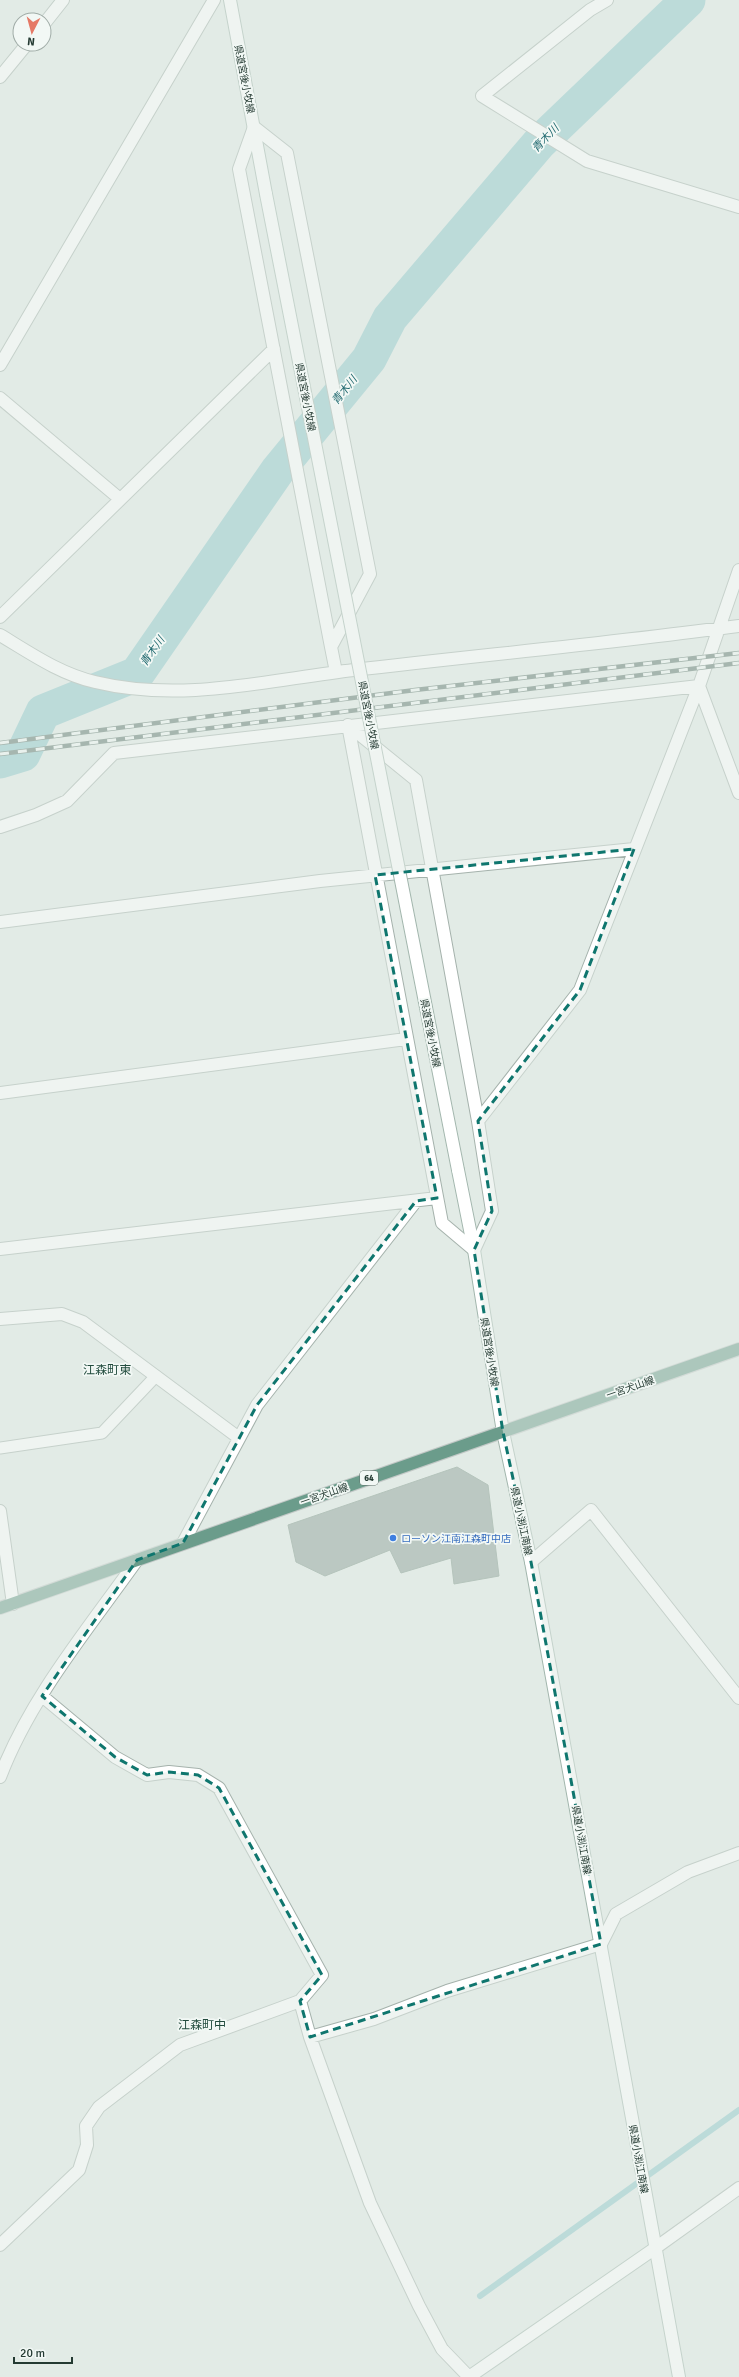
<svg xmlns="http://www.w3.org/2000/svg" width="739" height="2377" viewBox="0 0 739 2377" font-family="Signika,'Noto Sans JP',sans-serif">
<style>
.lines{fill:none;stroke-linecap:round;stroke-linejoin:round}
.stream{stroke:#8fc7cb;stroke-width:6}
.river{stroke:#8fc7cb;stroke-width:35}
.building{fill:#bbc8c2;stroke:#b5c4bc}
.service-casing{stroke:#a5b2ac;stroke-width:13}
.minor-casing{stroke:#a5b2ac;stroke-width:14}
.tertiary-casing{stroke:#a5b2ac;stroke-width:14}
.secondary-casing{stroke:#a2b6ad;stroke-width:14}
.primary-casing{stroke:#c2c8c6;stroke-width:14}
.service{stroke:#fff;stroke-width:11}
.minor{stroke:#fff;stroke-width:12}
.tertiary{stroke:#fff;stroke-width:12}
.secondary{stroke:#fff;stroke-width:12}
.primary{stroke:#6b9c8b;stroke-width:12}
.rail-casing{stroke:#5e766d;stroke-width:4.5}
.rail{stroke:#f2f8f5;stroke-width:3;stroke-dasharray:9;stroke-linecap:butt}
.secondary-bridge-casing{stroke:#a2b6ad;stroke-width:14;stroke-linecap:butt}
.secondary-bridge{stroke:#fff;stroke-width:12}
.marked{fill:none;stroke:#0f766e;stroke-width:3;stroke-dasharray:8 5;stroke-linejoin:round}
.shop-dot{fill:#3f7fe0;stroke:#f2f8f5;stroke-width:1.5}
.labels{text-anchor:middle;stroke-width:3.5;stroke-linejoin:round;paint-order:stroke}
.shield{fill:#f2f8f5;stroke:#62736c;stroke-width:1}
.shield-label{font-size:9px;font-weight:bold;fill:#243a32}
.street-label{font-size:10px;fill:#243a32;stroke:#f2f8f5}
.shop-label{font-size:10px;fill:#366cbe;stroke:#f2f8f5;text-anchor:start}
.water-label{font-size:11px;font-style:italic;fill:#236b71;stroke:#f2f8f5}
.quarter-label{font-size:12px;fill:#214b3d;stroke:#f2f8f5}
</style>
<rect width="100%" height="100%" fill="#e2ebe6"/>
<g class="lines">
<path class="stream" d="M480 2296 739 2110"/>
<path class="river" d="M0 761 23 754 43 712 137 674 278 470 369 359 390 318 540 142 688 0"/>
</g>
<path class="building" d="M457 1467 488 1485 499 1576 454 1584 451 1558 401 1573 390 1550 325 1576 296 1562 288 1525Z"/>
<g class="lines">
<g class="service-casing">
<path id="service" d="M0 1448 102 1433 156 1376"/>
</g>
<g class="minor-casing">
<path id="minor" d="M607 0 590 10 482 96 587 161 739 207
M44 24 63 0
M0 77 27 44
M254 127 287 153 370 574 331 647 239 169Z
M0 365 214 0
M0 398 120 499
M0 617 274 349
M0 635C30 653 60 674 95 682 182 703 268 680 354 670 483 655 611 643 739 626
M331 647 336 672
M699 686 739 793
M348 725 416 780 478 1121 492 1211 474 1250 442 1223Z
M0 827 36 815 67 801 114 753 699 686
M0 922 320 881 634 849
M0 1093 406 1039
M478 1121 580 990 699 686 739 570
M0 1249 437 1198
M0 1319 62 1314 83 1322 239 1438
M0 1511 13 1604
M183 1543 257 1405 416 1201
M531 1562 591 1510 739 1698
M0 1777C30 1698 88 1629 137 1560
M300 2001 310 2037 370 2203 419 2306 442 2349 469 2377
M310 2037 374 2019 447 1991 601 1944 616 1914 688 1872 739 1853
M0 2245 79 2170 87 2145 86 2126 99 2107 180 2045 300 2001 322 1975 219 1788 198 1775 169 1772 147 1775 115 1757 42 1696"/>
</g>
<g class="tertiary-casing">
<path id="tertiary" d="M654 2249 739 2188"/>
</g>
<g class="secondary-casing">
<path id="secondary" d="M230 0 266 194
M458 1170 474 1250 503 1432 531 1562 679 2377
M469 2377 654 2249"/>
</g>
<g class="primary-casing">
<path id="primary" d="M0 1608 739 1349"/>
</g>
<use href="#service" class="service"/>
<use href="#minor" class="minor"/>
<use href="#tertiary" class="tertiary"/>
<use href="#secondary" class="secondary"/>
<use href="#primary" class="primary"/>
<g class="rail-casing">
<path id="rail" d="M0 743 415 690 739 653
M0 754 739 663"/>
</g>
<use href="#rail" class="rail"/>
<g class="secondary-bridge-casing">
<path id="secondary-bridge" d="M266 194 458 1170"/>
</g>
<use href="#secondary-bridge" class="secondary-bridge"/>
</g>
<path d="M0 0H739V2377H0ZM634 849 580 990 478 1121 492 1211 474 1250 503 1432 531 1562 601 1944 310 2037 300 2001 322 1975 219 1788 198 1775 169 1772 147 1775 115 1757 42 1696 137 1560 183 1543 257 1405 416 1201 437 1198 375 875Z" fill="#e2ebe6" fill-opacity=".55" fill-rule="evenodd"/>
<path class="marked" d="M634 849 580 990 478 1121 492 1211 474 1250 503 1432 531 1562 601 1944 310 2037 300 2001 322 1975 219 1788 198 1775 169 1772 147 1775 115 1757 42 1696 137 1560 183 1543 257 1405 416 1201 437 1198 375 875Z"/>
<circle class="shop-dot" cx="393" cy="1538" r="4"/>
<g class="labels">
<rect class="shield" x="360" y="1471" width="18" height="14" rx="3"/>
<g class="shield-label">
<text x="369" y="1481">64</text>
</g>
<g class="street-label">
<text transform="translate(245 79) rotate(79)" y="4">県道宮後小牧線</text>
<text transform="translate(306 397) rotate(79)" y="4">県道宮後小牧線</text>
<text transform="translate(369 715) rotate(79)" y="4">県道宮後小牧線</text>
<text transform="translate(431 1033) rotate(79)" y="4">県道宮後小牧線</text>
<text transform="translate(490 1352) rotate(81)" y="4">県道宮後小牧線</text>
<text transform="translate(630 1387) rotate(-19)" y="4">一宮犬山線</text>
<text transform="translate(324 1494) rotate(-19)" y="4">一宮犬山線</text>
<text transform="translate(522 1521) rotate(78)" y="4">県道小渕江南線</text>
<text transform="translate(582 1840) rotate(80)" y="4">県道小渕江南線</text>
<text transform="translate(639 2159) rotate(80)" y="4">県道小渕江南線</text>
</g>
<g class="shop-label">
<text x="401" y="1542">ローソン江南江森町中店</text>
</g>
<g class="water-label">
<text transform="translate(545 138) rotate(-46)" y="4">青木川</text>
<text transform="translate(344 390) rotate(-51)" y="4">青木川</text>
<text transform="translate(152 651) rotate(-55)" y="4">青木川</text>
</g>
<g class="quarter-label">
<text x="107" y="1374">江森町東</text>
<text x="202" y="2029">江森町中</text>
</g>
</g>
<g transform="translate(32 32) rotate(186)"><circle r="19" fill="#f2f8f5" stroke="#a0aca7"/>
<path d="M0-3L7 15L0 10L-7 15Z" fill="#e57966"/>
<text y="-6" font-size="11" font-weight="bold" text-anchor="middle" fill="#243a32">N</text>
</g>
<path d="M14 2357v6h58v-6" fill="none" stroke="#243a32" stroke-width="2"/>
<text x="20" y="2357" font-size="12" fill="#243a32" stroke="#f2f8f5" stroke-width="3" paint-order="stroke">20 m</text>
</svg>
